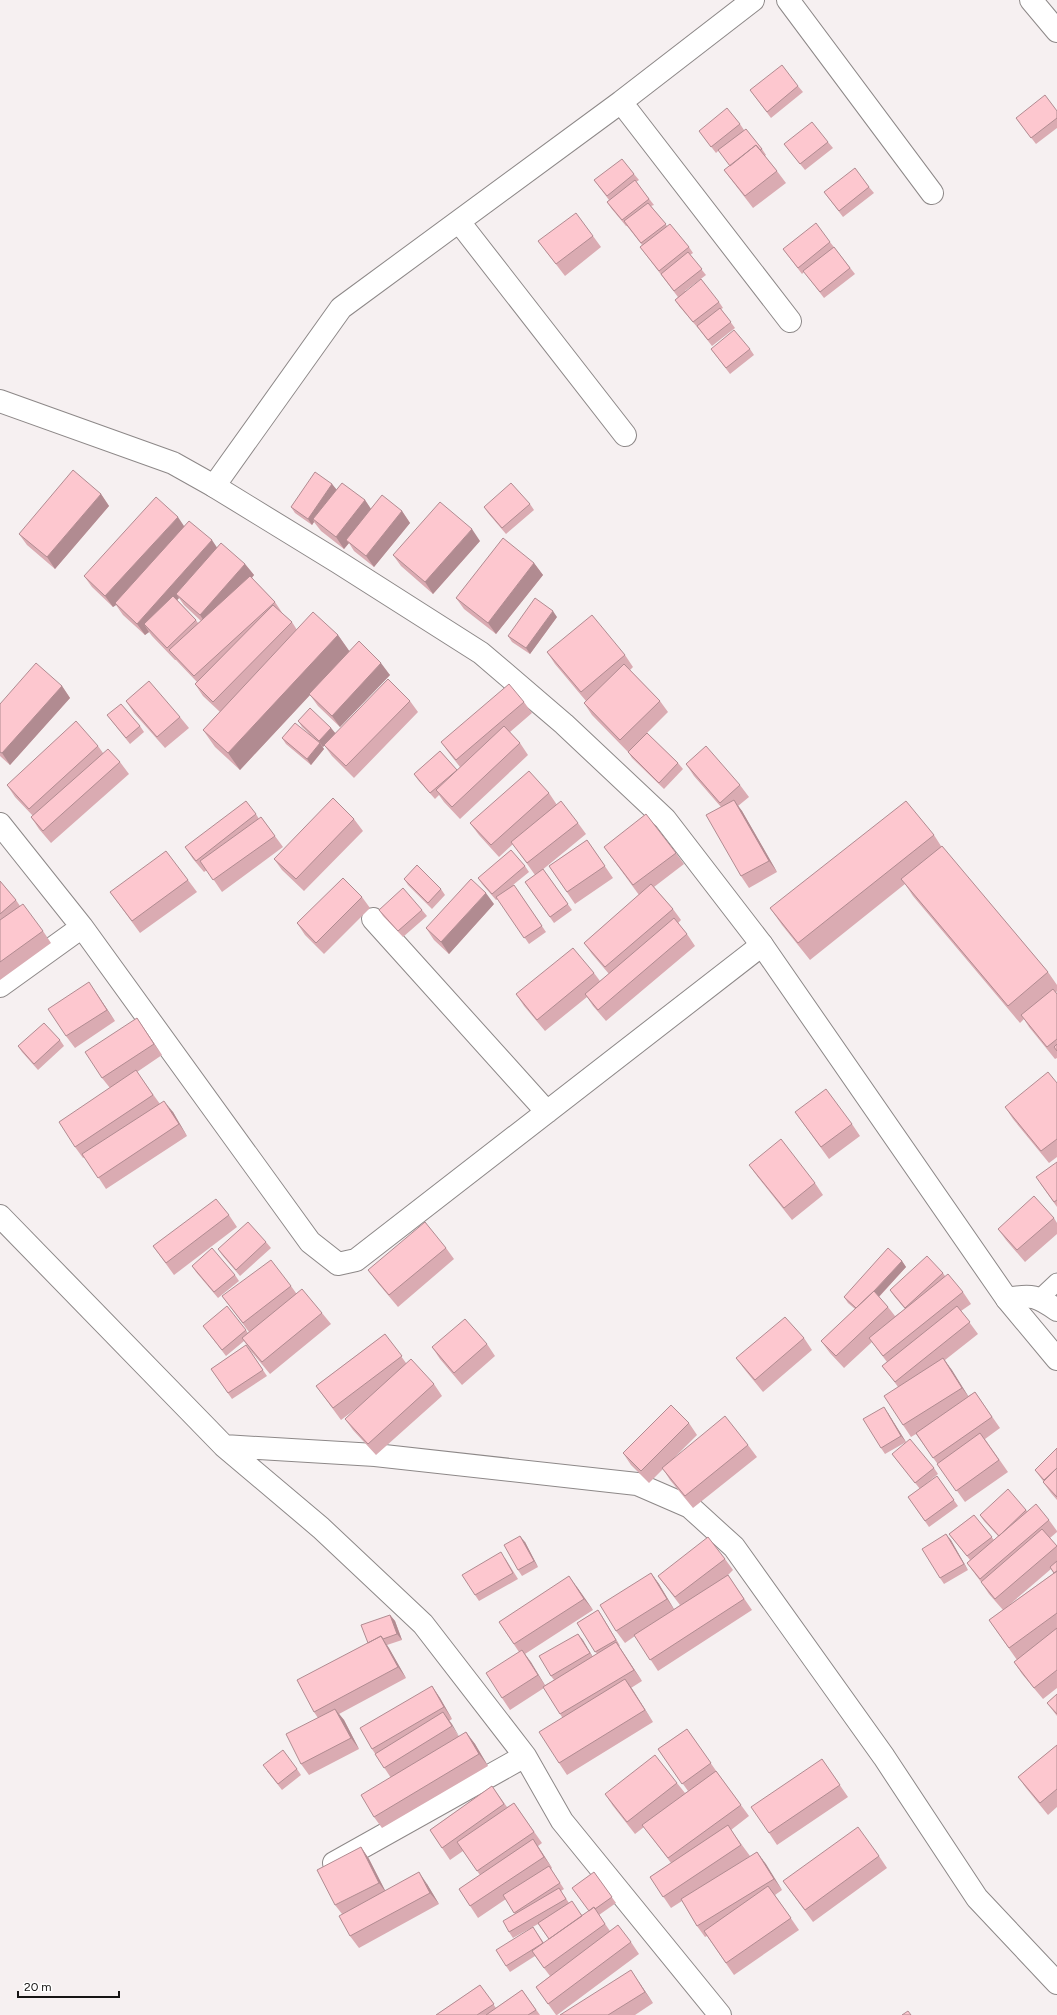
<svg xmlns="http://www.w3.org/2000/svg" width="1057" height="2015" viewBox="0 0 1057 2015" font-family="Figtree,sans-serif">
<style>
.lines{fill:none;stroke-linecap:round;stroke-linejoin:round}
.lane-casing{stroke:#8d8888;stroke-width:19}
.street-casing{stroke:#8d8888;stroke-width:24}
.secondary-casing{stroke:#8d8888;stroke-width:24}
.lane{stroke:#fff;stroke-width:17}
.street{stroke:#fff;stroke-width:22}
.secondary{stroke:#fff;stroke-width:22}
.wall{fill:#daabb2;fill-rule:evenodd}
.shaded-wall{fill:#b18b91}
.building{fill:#fdc7cf;stroke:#b18b91}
</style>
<rect width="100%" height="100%" fill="#f6f0f1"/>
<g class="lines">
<g class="lane-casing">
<path id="lane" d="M1040 1298 1057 1282"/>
</g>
<g class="street-casing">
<path id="street" d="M788 0 932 193
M1031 0 1057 31
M621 102 790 321
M460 223 625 435
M214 486 341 308 621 102 753 0
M0 824 82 927 310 1242 338 1264 356 1260 762 945
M373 919 547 1112
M0 986 82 927
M0 1216 224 1446 321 1528 423 1624 525 1756 562 1821 720 2015
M1007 1299C1032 1294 1037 1296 1057 1310
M224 1446 375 1455 637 1484 690 1507 734 1547 884 1757 977 1898 1057 1983
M334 1863 525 1756"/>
</g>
<g class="secondary-casing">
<path id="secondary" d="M0 401 173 463 214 486 338 562 481 653 564 724 665 819 762 945 1007 1299 1057 1359"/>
</g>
<use href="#lane" class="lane"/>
<use href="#street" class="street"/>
<use href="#secondary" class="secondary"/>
</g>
<path class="wall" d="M798 86 803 92 771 118 750 90Z
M1057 111V128L1036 144 1016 118Z
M740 124 744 130 762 149 766 155 765 156 777 171 786 183 753 208 733 182 724 170 730 166 719 150 716 153 699 131Z
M828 142 833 148 805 170 784 144Z
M634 174 639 180 636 182 654 205 651 206 667 226 689 247 693 253 690 255 706 275 685 291 719 302 723 308 721 309 735 328 712 346 698 328 679 306 675 300 678 297 640 247 642 245 627 226H626L611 208 607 202 609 200 594 180Z
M869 187 874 193 843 217 824 192Z
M593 236 601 247 565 276 538 241Z
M830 242 855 274 824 298 804 272 802 274 783 249Z
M711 349H750L754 355 730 374Z
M332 484 336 490 365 500 371 509 402 511 410 523 374 567 354 551 349 543 344 549 321 531 314 522 312 525 295 513 291 507Z
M101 494 109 506 55 569 27 545 19 534Z
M530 504 534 510 506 534 488 513 484 507Z
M185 526 217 548 245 564 254 575 252 578 275 602 283 614 292 622 297 630 338 635 349 651 390 675 340 727 318 706 310 695 240 770 215 747 203 730 220 712 203 696 195 684 197 682 176 660H175L152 636 149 632 145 635 123 615 116 605 113 607 92 587 84 576ZM179 598 184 605 201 621 198 623 196 620 177 600Z
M480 541 433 594 401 566 393 555Z
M534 563 543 575 496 634 464 609 456 598Z
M557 617 530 654 512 642 508 636Z
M547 652 625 655 633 667 630 670 660 701 668 712 647 733 678 763 683 769 664 789 632 758 628 752 592 715 584 703 586 701 555 664Z
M62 686 70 698 10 765 0 756V704Z
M126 701 180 717 189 728 165 748 134 713Z
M410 701 418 712 354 778 332 756 324 745 323 747 320 744 324 749 311 765 286 744 282 738 318 742 302 727 298 721 331 728 335 733Z
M524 702 532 713 510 732 520 743 528 755 460 819 444 802 439 795 435 799 418 780 414 774 440 751 457 770 460 767 449 753 441 742Z
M107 715 140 726 144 732 130 744Z
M98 746 103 753 120 762 129 774 51 843 39 829 31 817 33 816 15 797 7 785Z
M686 764 740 785 749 797 738 806 742 811 777 872 749 888 741 876 721 807 694 776Z
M549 793 557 805 578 823 586 834 541 871 543 869 572 910 554 923 525 882 535 875 513 844 499 857 479 835 470 823Z
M256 814 259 819 261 817 283 847 222 892 207 870 204 872 193 859 185 847Z
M354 819 363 831 304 891 282 870 274 859Z
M934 835 941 846 1048 972 1057 985V991L1056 993 1057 994V1058L1055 1059 1029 1027 1024 1019 1020 1023 913 896 905 884 810 960 782 925 770 908Z
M587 840 613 878 575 904 549 866Z
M604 847 676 853 684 864 654 887 673 909 681 920 678 923 687 934 695 946 606 1021 593 1006 587 997 545 1031 524 1006 516 994 594 973 600 981 609 974 592 954 584 943 639 895Z
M525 866 529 872 513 885 518 891 546 932 529 944 498 899 496 900 482 884 478 878Z
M404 879 441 889 445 895 432 909 408 885Z
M188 880 197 892 140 933 110 892Z
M0 881 16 900 20 906 43 931 51 943 0 980Z
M362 897 370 908 324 954 305 935 297 923Z
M494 904 449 954 434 940 426 928Z
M379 910H422L427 916 403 937 383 916Z
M97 994 115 1021 75 1048 66 1036Z
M137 1018 162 1055 137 1072 160 1104 173 1112 187 1136 106 1189 85 1157 83 1158 75 1147 110 1088 102 1078Z
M60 1040 64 1046 38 1070 22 1052 18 1046Z
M1057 1083V1157L1049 1163 1013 1119 1005 1107Z
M795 1112 852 1124 860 1136 829 1159Z
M1057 1162V1207L1040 1183Z
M749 1165 815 1183 823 1195 792 1220 757 1176Z
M229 1215 237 1227 174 1275 153 1246Z
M1054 1218 1057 1223V1234L1025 1262 1006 1240 998 1229Z
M266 1242 271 1248 240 1276 222 1255 218 1249Z
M446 1248 454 1259 398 1307 377 1282 368 1270Z
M902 1261 906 1267 879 1297 888 1307 895 1316 905 1309 894 1296 890 1290 943 1273 945 1276 963 1292 971 1304 961 1311 978 1334 945 1360 968 1396 975 1392 1000 1428 985 1439 1008 1472 965 1502 916 1434 911 1437 903 1425 898 1387 891 1377 882 1366 887 1362 872 1342 844 1368 830 1353 821 1341 855 1309 848 1303 844 1297Z
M192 1266 235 1275 239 1281 218 1298 196 1272Z
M291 1286 296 1293 322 1313 331 1324 270 1374 250 1350 244 1341 226 1356 203 1326 246 1330 248 1333 249 1332 222 1296Z
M385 1334 406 1363 434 1384 442 1396 376 1455 353 1430 345 1419 357 1408 341 1420 316 1386Z
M804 1338 812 1350 763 1392 745 1370 736 1358Z
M487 1344 495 1356 462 1385 440 1359 432 1347Z
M246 1345 267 1376 232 1399 211 1369Z
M888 1413 906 1442 885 1454 881 1448Z
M689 1423 697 1435 675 1457 748 1445 757 1457 693 1508 670 1480 663 1469 649 1483 631 1465 623 1453Z
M1057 1448V1500L1051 1493 1043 1482V1481L1035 1470Z
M892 1454 934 1468 938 1474 922 1487 937 1476 958 1506 929 1527 908 1497 920 1489Z
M1026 1510 1028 1512 1049 1520 1057 1531V1532L1050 1538 1057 1546V1688L1043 1699 1022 1674 1014 1662 1017 1660 989 1620 1003 1610 989 1594 981 1582 975 1574 967 1563 970 1560 949 1534 974 1515 994 1540 998 1536 984 1521 980 1515ZM1051 1569 1054 1573 1008 1606Z
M946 1534 968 1570 944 1584 940 1578Z
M525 1542 538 1567 522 1576 518 1570Z
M505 1558 518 1579 479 1601 475 1595Z
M725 1559 733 1570 728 1575 752 1610 658 1671 635 1636 625 1643 616 1631 651 1573 659 1584 674 1609 680 1605 658 1576Z
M577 1587 593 1610 525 1654 545 1685 554 1680 551 1676 578 1634 593 1657 597 1654 577 1623 598 1610 620 1646H619L642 1681 631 1688 653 1722 567 1775 559 1763 562 1717 544 1688 510 1710 502 1698 519 1652 499 1622Z
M390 1615 395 1621 402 1640 387 1645 406 1678 339 1714 344 1720 359 1749 309 1775 301 1764 318 1718 314 1712Z
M432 1686 440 1698 452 1719 449 1721 459 1737 466 1732 475 1744 488 1766 382 1828 374 1817 391 1778 372 1749Z
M1057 1694V1716L1047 1703Z
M687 1729 719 1775 749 1816 731 1830 750 1856 740 1863 757 1852 782 1890 775 1895 799 1930 734 1975 707 1936 705 1937 697 1926 682 1901 671 1908 650 1877 671 1863 644 1827 635 1834 613 1806 605 1794 677 1783 685 1793 688 1791 658 1749Z
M1057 1745V1807L1048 1815 1026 1788 1018 1777Z
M822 1759 848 1797 777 1845 769 1833Z
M297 1769 301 1775 282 1790 267 1771Z
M492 1786 507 1807 514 1803 542 1843 538 1846 552 1868 551 1869 564 1889 561 1891 569 1903 582 1915 589 1911 594 1872 616 1903 599 1915 610 1931 631 1942 639 1954 557 2015H556L536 1987 550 1976 535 1956 510 1972 506 1966 533 1927 544 1943 549 1939 538 1924 513 1938 509 1932 515 1914 506 1899 478 1918 459 1889 480 1875 463 1851 450 1860 430 1830Z
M361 1847 369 1859 385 1891 427 1884 439 1904 359 1948 350 1936 342 1914 335 1905Z
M879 1856 887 1868 813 1922 783 1881Z
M639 1982 653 2003 635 2015H560Z
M480 1985 496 2008 522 1990 540 2015H436Z"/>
<path class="shaded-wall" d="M332 484 337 490 313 519 314 522 312 525 308 519Z
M101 494 109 506 55 569 47 557Z
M365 500 373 512 346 540 349 543 344 549 336 537Z
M402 511 410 523 374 567 366 556Z
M178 517 186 529 115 603 116 605 113 607 105 596Z
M472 529 480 541 433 594 425 582Z
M212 540 220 552 176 594 179 598 150 631 144 624 149 632 145 635 137 624Z
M534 563 543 575 496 634 488 623Z
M245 564 254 575 208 627 200 615Z
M553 611 557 617 530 654 526 648Z
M338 635 350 652 240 770 228 753Z
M381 663 390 675 340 727 332 716Z
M62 686 70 698 10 765 2 753Z
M331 728 336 734 323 747 319 741Z
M320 743 324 749 311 765 307 759Z
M734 800 742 811 777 872 769 861Z
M486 893 494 904 449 954 441 942Z
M89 982 115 1021 107 1010Z
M137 1018 145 1030 162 1055 154 1044Z
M164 1101 173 1112 187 1136 179 1124Z
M902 1261 906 1267 862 1315 858 1309Z
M943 1358 952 1370 970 1399 962 1388Z
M884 1407 888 1413 906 1442 901 1436Z
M946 1534 951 1540 968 1570 964 1564Z
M520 1536 525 1542 538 1567 534 1561Z
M651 1573 659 1584 675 1611 667 1599Z
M569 1576 577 1587 593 1610 584 1599Z
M598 1610 602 1616 620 1646 616 1640Z
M390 1615 395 1621 402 1640 397 1634Z
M578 1634 583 1640 594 1659 590 1653Z
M381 1636 389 1648 406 1678 398 1667Z
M616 1642 642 1681 634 1670Z
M522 1650 531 1662 546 1687 538 1675Z
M625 1679 633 1690 653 1722 645 1710Z
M432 1686 440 1698 452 1719 444 1707Z
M335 1709 344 1720 359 1749 351 1738Z
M443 1712 452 1724 460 1738 452 1726Z
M466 1732 475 1744 488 1766 479 1754Z
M533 1839 541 1851 552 1868 544 1857Z
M361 1847 369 1859 387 1894 379 1883Z
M757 1852 766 1864 782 1890 774 1879Z
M419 1872 427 1884 439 1904 430 1893Z
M631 1970 653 2003 645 1992Z"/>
<path class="building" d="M782 65 798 86 767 112 750 90Z
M1045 95 1057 111V118L1031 138 1016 118Z
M727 108 740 124 711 147 699 131Z
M812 122 828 142 800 164 784 144Z
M746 129 762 149 760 150 756 145 730 166 718 150Z
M756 145 777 171 745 196 724 170Z
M622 159 634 174 607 196 594 180Z
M855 168 869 187 839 211 824 192Z
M635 180 649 199 622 220 607 202Z
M648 203 666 224 641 243 624 221Z
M576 213 593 236 556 264 538 241Z
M816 223 830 242 798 268 783 249Z
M670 224 689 247 659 271 640 247Z
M834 247 850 268 820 292 803 271Z
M688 252 702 269 674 291 661 274Z
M701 279 719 302 693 322 675 300Z
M720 308 731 322 708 340 697 326Z
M734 330 750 349 726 368 711 349Z
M73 470 101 494 47 557 19 534Z
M315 472 332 484 308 519 291 507Z
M342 483 365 500 336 537 313 519Z
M511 483 530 504 502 528 484 507Z
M382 495 402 511 366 556 346 540Z
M156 497 178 517 105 596 84 576Z
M440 502 472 529 425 582 393 555Z
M189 521 212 540 137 624 115 603Z
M503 538 534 563 488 623 456 598Z
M221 543 245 564 200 615 176 594Z
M250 576 275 602 194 676 169 650Z
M173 596 196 620 167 648 144 624Z
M535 598 553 611 526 648 508 636Z
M273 605 292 622 213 702 195 684Z
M313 612 338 635 228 753 203 730Z
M592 615 625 655 581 692 547 652Z
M359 641 381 663 332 716 309 694Z
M36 663 62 686 2 753 0 752V704Z
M624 664 660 701 620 740 584 703Z
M388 679 410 701 346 766 324 745Z
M149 681 180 717 157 737 126 701Z
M509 684 524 702 456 760 441 742Z
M121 704 140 726 126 738 107 715Z
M310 708 331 728 319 741 298 721Z
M76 721 98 746 29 809 7 785Z
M295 723 320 743 307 759 282 738Z
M504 726 520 743 452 807 436 790Z
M647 733 678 763 659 783 628 752Z
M706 746 740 785 720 803 686 764Z
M108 749 120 762 43 831 31 817Z
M440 751 457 770 430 793 414 774Z
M529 771 549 793 491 845 470 823Z
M333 798 354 819 296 879 274 859Z
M734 800 769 861 741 876 706 815Z
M246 801 256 814 196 861 185 847Z
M561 801 578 823 527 863 511 842Z
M906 801 934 835 798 943 770 908Z
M646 814 676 853 633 885 604 847Z
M261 817 275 836 213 880 200 861Z
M587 840 605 866 567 892 549 866Z
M942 846 1048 972 1008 1006 901 879Z
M511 850 525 866 492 894 478 878Z
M166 851 188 880 132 921 110 892Z
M417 865 441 889 428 903 404 879Z
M543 869 568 904 550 917 525 882Z
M343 878 362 897 316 943 297 923Z
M471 879 486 893 441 942 426 928Z
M0 881 16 900 0 914Z
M651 884 673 909 605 967 584 943Z
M514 885 542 926 524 938 496 897Z
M403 888 422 910 398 931 379 910Z
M23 904 43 931 0 962V920Z
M674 918 687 934 598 1010 585 994Z
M573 948 594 973 537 1020 516 994Z
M89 982 107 1010 66 1036 48 1009Z
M1053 989 1057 994V1039L1047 1047 1021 1015Z
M137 1018 154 1044 102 1078 85 1052Z
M44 1023 60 1040 34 1064 18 1046Z
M1057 1044V1051L1054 1047Z
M136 1070 153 1095 75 1147 59 1122Z
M1048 1072 1057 1083V1139L1041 1151 1005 1107Z
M826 1089 852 1124 821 1147 795 1112Z
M164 1101 179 1124 98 1178 82 1154Z
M781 1139 815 1183 784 1208 749 1165Z
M1057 1162V1200L1054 1202 1036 1177Z
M1034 1196 1054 1218 1017 1250 998 1229Z
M216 1199 229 1215 166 1263 153 1246Z
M248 1222 266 1242 236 1270 218 1249Z
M425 1222 446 1248 389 1295 368 1270Z
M212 1248 235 1275 214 1292 192 1266Z
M888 1248 902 1261 874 1291 856 1308 844 1297Z
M927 1256 943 1273 905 1308 890 1290Z
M271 1260 291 1286 243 1323 222 1296Z
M948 1274 963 1292 883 1356 869 1338Z
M302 1289 322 1313 262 1362 242 1338Z
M874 1291 888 1307 836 1356 821 1341Z
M227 1306 246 1330 222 1350 203 1326Z
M957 1306 970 1322 895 1382 882 1366Z
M785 1317 804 1338 755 1380 736 1358Z
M465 1319 487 1344 454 1373 432 1347Z
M385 1334 402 1356 333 1408 316 1386Z
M246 1345 263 1370 228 1393 211 1369Z
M943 1358 962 1388 903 1425 884 1396Z
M411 1359 434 1384 368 1444 345 1419Z
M975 1392 992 1417 933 1458 916 1433Z
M671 1405 689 1423 641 1471 623 1453Z
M884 1407 901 1436 881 1448 863 1419Z
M725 1416 748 1445 685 1496 662 1468Z
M980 1433 999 1460 956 1491 937 1464Z
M910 1439 934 1468 915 1483 892 1454Z
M1057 1448V1468L1044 1480 1035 1470Z
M1057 1468V1497L1043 1482Z
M937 1476 954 1500 925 1521 908 1497Z
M1008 1489 1026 1510 999 1536 980 1515Z
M1036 1504 1049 1520 980 1579 967 1563Z
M974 1515 992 1537 967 1556 949 1534Z
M1042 1529 1057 1546 995 1599 981 1582Z
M946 1534 964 1564 940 1578 922 1549Z
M520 1536 534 1561 518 1570 504 1545Z
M708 1537 725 1559 675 1597 658 1576Z
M501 1552 513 1573 475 1595 462 1575Z
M1057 1561V1571L1054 1573 1050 1567Z
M1057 1571V1613L1009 1648 989 1620Z
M651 1573 667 1599 616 1631 600 1605Z
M728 1575 744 1599 650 1660 634 1635Z
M569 1576 584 1599 514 1644 499 1622Z
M598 1610 616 1640 595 1652 577 1623Z
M390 1615 397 1634 383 1639 381 1636 368 1643 361 1625Z
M1057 1628V1670L1034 1688 1014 1662Z
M578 1634 590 1653 551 1676 539 1656Z
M381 1636 398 1667 314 1712 297 1680Z
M616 1642 634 1670 560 1714 543 1687Z
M522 1650 538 1675 502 1698 486 1673Z
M625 1679 645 1710 559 1763 539 1732Z
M432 1686 444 1707 372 1749 360 1728Z
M1057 1694V1714L1047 1703Z
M335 1709 351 1738 301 1764 286 1734Z
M443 1712 452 1726 384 1768 375 1754Z
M687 1729 711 1763 682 1784 658 1749Z
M466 1732 479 1754 374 1817 361 1795Z
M1057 1745V1789L1040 1803 1018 1777Z
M283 1750 297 1769 278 1784 263 1765Z
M655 1755 677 1783 627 1822 605 1794Z
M822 1759 840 1785 769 1833 751 1807Z
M716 1771 741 1805 668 1858 642 1825Z
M492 1786 504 1804 442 1848 430 1830Z
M514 1803 534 1832 477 1871 457 1842Z
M728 1825 741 1845 663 1897 650 1877Z
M858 1827 879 1856 805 1910 783 1881Z
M533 1839 544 1857 470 1906 459 1889Z
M361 1847 379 1883 335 1905 317 1870Z
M757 1852 774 1879 697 1926 681 1899Z
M549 1866 560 1883 514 1913 503 1895Z
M419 1872 430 1893 350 1936 339 1916Z
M594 1872 612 1897 595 1909 594 1907 589 1911 572 1888Z
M768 1886 791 1918 726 1963 704 1931Z
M559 1888 566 1899 509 1932 503 1921Z
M572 1901 582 1916 549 1939 538 1923Z
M594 1907 605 1924 544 1968 532 1951Z
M618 1925 631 1942 548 2004 536 1987Z
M533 1927 543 1943 506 1966 496 1950Z
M631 1970 645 1992 608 2015H560Z
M480 1985 494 2004 477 2015H436Z
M522 1990 536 2010 528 2015H486Z
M908 2011 911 2015H902Z"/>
<path d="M18 1991v6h101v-6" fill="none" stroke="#161414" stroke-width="2"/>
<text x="24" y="1991" font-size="12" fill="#161414" stroke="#ffffff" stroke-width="3" paint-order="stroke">20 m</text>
</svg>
